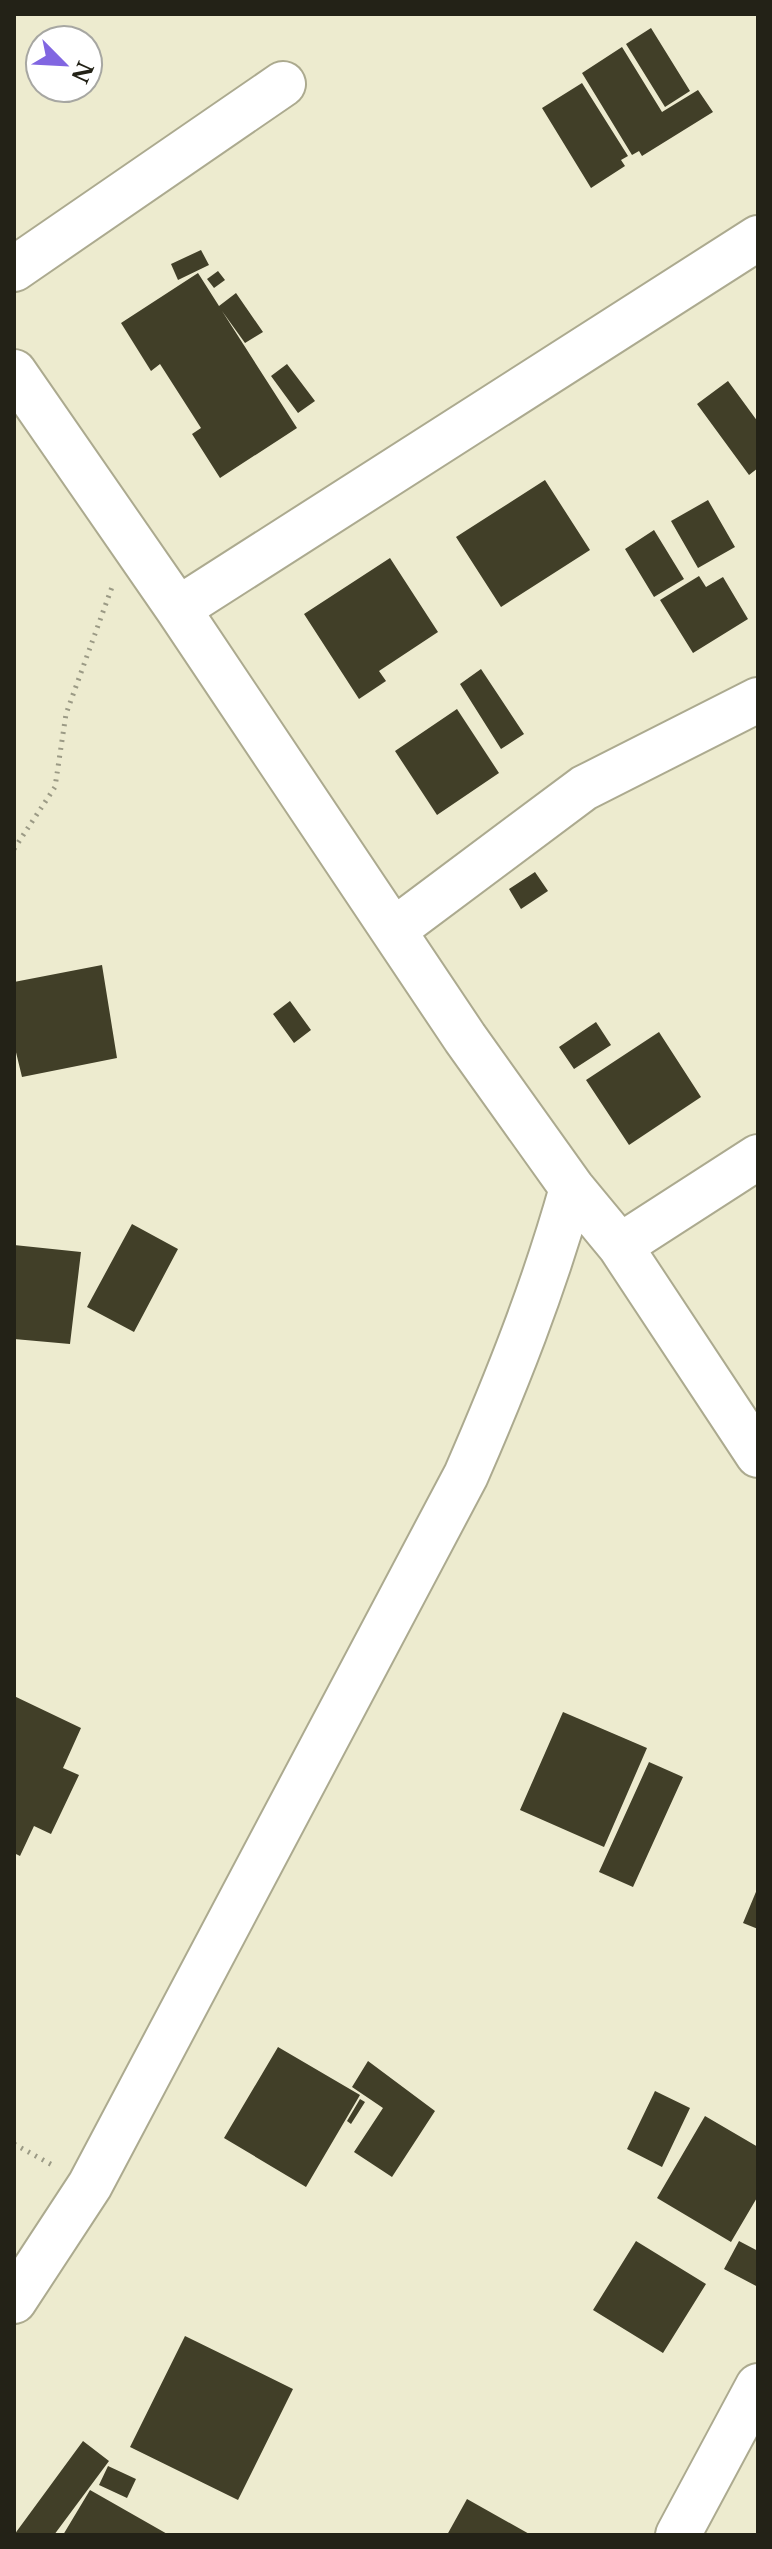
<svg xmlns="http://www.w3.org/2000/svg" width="772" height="2549" viewBox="0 0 772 2549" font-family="'Libre Baskerville',serif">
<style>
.building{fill:#413f28}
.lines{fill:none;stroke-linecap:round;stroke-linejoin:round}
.minor-casing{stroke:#acaa8f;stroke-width:48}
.path{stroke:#9b9a85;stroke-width:5;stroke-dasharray:2 6;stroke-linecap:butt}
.minor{stroke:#fff;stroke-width:44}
</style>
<rect width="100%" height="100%" fill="#edebcf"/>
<path class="building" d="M651 28 690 91 665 107 626 44Z
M622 47 662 112 698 90 713 112 642 156 639 151 632 155 582 73Z
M582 83 628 156 621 160 625 166 591 188 542 108Z
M201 250 209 265 178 280 171 264Z
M218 271 225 280 214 288 207 279Z
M198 273 219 306 236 293 263 332 245 343 222 311 297 428 220 478 192 434 201 428 160 364 151 371 121 323Z
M287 364 315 401 298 413 271 376Z
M728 381 758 422V468L749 475 697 404Z
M545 480 590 550 501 607 456 537Z
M708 500 735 547 698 568 671 521Z
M654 530 684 579 654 597 625 549Z
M390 558 438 632 379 671 386 681 359 699 304 614Z
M699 576 706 587 723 577 748 619 693 653 660 600Z
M481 669 524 734 501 749 460 684Z
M457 709 499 773 437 815 395 751Z
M535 872 548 891 521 909 509 889Z
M102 965 117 1058 22 1077 14 1044V982Z
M290 1001 311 1030 294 1043 273 1014Z
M596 1022 611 1045 574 1069 559 1047Z
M659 1032 701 1097 629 1145 586 1080Z
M132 1224 178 1249 134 1332 87 1307Z
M14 1245 81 1252 70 1344 14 1339Z
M14 1696 81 1728 63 1768 79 1775 51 1834 34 1826 20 1856 14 1853Z
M563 1712 647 1748 604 1847 520 1810Z
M649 1762 683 1777 633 1887 599 1872Z
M758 1887V1929L743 1923Z
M278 2047 360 2095 306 2187 224 2138Z
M368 2061 435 2111 392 2177 354 2152 383 2108 352 2087Z
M655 2091 690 2108 662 2167 627 2149Z
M360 2099 365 2102 351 2124 347 2121Z
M705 2116 758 2147V2196L731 2242 657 2198Z
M636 2241 706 2284 663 2353 593 2310Z
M739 2241 758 2251V2287L724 2269Z
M185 2336 293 2389 238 2500 130 2447Z
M83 2441 109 2461 54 2535H14Z
M108 2466 136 2479 127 2498 99 2485Z
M90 2490 169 2535H63Z
M467 2499 531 2535H447Z"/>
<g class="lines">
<g class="minor-casing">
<path id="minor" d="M14 269 283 84
M14 372 178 609 465 1038 572 1188 620 1246 758 1455
M178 609 758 238
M394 930 584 788 758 700
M620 1246 758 1157
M14 2301 90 2185 466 1475C507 1381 544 1288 572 1188
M678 2535 758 2386"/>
</g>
<path class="path" d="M14 849 55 787 66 714 112 587
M14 2144 54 2166"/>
<use href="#minor" class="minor"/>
</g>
<rect width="772" height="2549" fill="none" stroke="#232217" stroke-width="32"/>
<g transform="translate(64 64) rotate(114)"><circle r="38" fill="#ffffff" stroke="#a7a7a2" stroke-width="2"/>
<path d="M0-6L14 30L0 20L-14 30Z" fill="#8166e1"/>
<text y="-12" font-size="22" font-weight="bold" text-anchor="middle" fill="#232217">N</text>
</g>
</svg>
